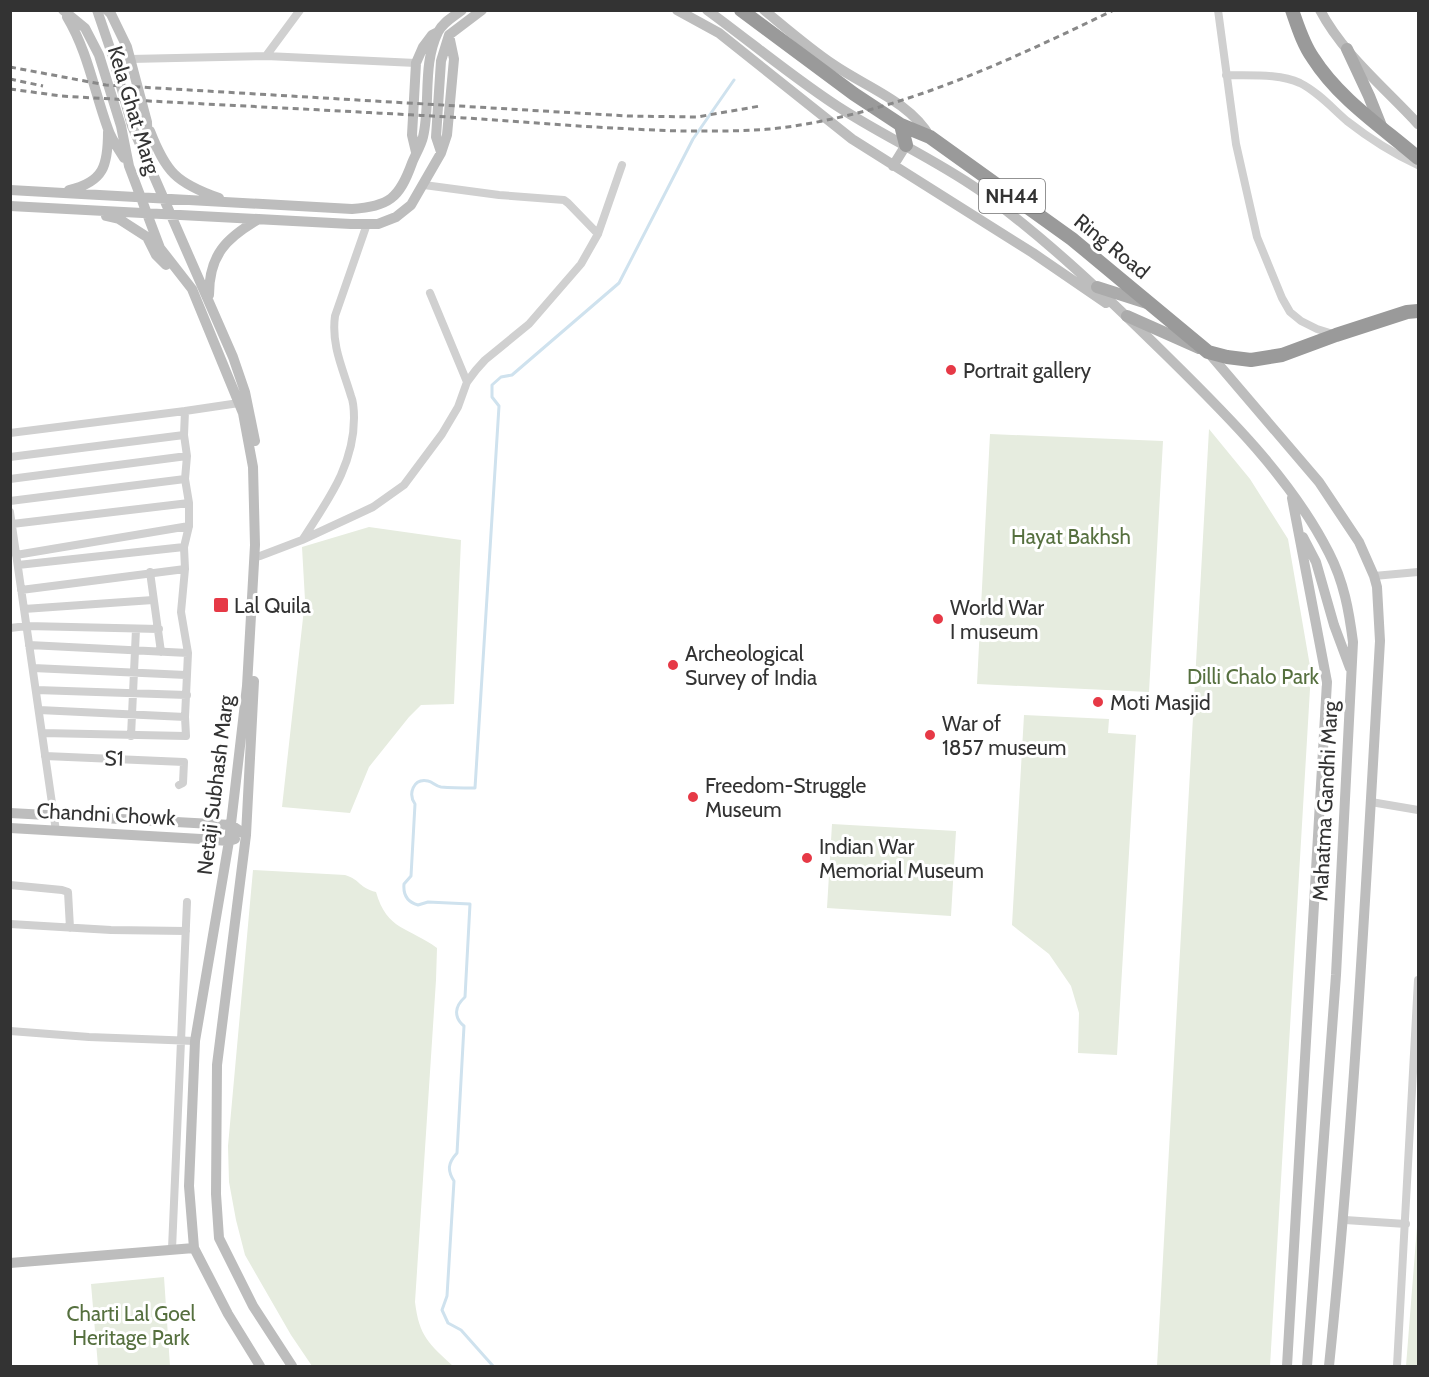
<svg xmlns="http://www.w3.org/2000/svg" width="1429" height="1377" font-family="Cabin,sans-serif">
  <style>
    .green { fill: #e6ecdf }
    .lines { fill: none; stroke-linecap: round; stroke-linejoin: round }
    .stream { stroke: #cfe2ee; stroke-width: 3 }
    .street { stroke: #d0d0d0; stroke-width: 8 }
    .secondary { stroke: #bdbdbd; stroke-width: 10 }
    .primary { stroke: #ababab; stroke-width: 12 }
    .highway { stroke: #9a9a9a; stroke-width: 14 }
    .rail { stroke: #888; stroke-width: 3; stroke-dasharray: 6 4.5; stroke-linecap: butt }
    .poi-dot { fill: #e63946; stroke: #fff; stroke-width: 2 }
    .labels { text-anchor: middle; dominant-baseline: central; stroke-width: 6; stroke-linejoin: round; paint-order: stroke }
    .shield { fill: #fff; stroke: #707070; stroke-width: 1.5 }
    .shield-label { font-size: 20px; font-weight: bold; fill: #333 }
    .street-label { font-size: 21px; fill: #333; stroke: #fff }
    .poi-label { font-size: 21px; fill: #333; stroke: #fff; text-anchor: start }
    .park-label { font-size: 21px; fill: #56703f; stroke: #fff }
  </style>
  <rect width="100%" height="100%" fill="#fff"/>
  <path class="green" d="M 1209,429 L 1250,479 L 1288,539 L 1311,672 L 1270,1366 L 1157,1366 Z
    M 990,434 L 1163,441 L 1149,692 L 977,684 Z
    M 369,527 L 461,540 L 454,704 L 421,705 L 409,717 L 369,767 L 350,813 L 282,807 L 305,600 L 302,547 Z
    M 1024,715 L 1109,719 L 1108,733 L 1136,735 L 1117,1055 L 1078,1053 L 1079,1013 L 1071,986 L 1049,954 L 1012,925 Z
    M 832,824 L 956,831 L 951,916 L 827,908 Z
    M 253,870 L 345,875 C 361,880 359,888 376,892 C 387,931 409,927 437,948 L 436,980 L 415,1302 C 419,1336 429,1344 453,1366 L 312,1366 L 291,1335 L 245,1255 L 236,1220 L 229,1182 L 228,1146 Z
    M 1418,1214 L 1418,1366 L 1406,1366 Z
    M 164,1277 L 170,1366 L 98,1366 L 91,1284 Z"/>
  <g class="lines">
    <path class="stream" d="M 493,1366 L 461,1330 L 448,1323 L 442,1310 L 447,1296 L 454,1181 C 447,1170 448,1163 457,1153 L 464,1026 C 453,1017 455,1006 465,997 L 470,904 L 428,902 L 418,905 C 407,902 403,895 404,884 L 411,876 L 415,804 C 408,794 413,778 428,781 C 433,782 435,786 441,787 C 452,788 464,788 475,788 L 499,406 L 492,397 L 492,385 L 501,377 L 512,375 L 619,283 L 693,139 L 734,80"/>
    <path class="street" d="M 1218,10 L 1236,144 L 1257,237 L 1282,298 L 1290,312 L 1301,321 L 1317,329 L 1333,334
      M 266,56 L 300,10
      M 130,59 L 266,56 L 416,63
      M 1226,75 C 1249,76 1278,73 1300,83 C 1318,92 1332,108 1347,121 C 1370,139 1392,153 1418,165
      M 424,185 L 499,195 L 564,200 L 568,203 L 598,234
      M 430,293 L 467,382
      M 185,411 L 239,403
      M 10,433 L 185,411 L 184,435 L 187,456 L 185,479 L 189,503 L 189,526 L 184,547 L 185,569 L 181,612 L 188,653 L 185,717 L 186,736 L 42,733
      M 10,457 L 184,435
      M 10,479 L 187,456
      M 10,501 L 185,479
      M 10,512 L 56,831
      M 12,524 L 189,503
      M 303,539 C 327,501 354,466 354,418 C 354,411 354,403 351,396 C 343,369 331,345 335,316 L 367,224
      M 16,555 L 189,526
      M 260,556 L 302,540 L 373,507 L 404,485 L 442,434 L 458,407 L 467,382 L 476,370 L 485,360 L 529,324 L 581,264 L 598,234 L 622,165
      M 18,565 L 184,547
      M 150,572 L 161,652
      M 1374,576 L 1418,572
      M 21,590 L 185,569
      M 24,609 L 153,600
      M 10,628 L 27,626 L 159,629
      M 29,645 L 188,653
      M 33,668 L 186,675
      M 36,690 L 187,695
      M 39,710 L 185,717
      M 131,736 L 136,629
      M 45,756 L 184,762 L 183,783 L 179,785
      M 1371,802 L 1418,810
      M 10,885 L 62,890 L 68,892 L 70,928
      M 10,924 L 111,930 L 186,931
      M 10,1031 L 89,1037 L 195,1041
      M 1345,1220 L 1406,1224
      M 172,1249 L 187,902
      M 1397,1366 L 1418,980"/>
    <path class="secondary" d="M 63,10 L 85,28 L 99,55 L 121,126 L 129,166 L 160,248 L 192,289 L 222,362 L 243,413 L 253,467 L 255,545 L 247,686 L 229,841 L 195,1041 L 189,1186 L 194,1248 L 228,1314 L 260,1366
      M 97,10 L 112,54 L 132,126 L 233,357 L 245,392 L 255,441
      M 107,10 L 111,14 L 127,47 L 147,122 L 148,155
      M 677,10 L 719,33 L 852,139 L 1033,253 L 1106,303
      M 707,10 C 748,40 789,74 831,102 C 878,134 932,157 979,190 C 1047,239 1107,297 1167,356 C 1227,415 1291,478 1329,553 C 1344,582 1349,611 1353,642 L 1336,975 L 1307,1366
      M 764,10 C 787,29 810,49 834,65 C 866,87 910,102 930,137
      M 1320,10 C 1343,54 1385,88 1418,124
      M 67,17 C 88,52 94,91 108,129 C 111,139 118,148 124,158
      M 150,131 C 166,172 176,183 219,198
      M 416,152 L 412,135 L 416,63 L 423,47 L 432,35 L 438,32
      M 441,152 L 436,137 L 441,61 L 449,35 L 482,10
      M 893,166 L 906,145
      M 10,190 L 352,209 C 389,206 399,199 412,163 C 415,155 421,146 423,137 C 431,103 422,65 438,32 C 443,22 453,17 462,10
      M 69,190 C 104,182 108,165 108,132
      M 10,206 L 351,224 L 378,224 L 396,217 L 411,205 L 441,153 L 447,135 L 454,59 L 449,35
      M 106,216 L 119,219 L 147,237 L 156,255 L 166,265
      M 209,295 C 209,255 226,238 259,219
      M 1208,352 L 1319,482 L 1359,542 L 1374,576 L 1377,587 L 1380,641 C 1366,883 1354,1125 1329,1366
      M 1303,537 L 1316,562 L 1334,625 L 1350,668
      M 254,681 L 246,835 L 217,1065 L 216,1194 L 219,1238 L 253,1306 L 292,1366
      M 10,813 L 231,825 L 246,835
      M 10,828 L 201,839 L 229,841 L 235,839
      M 10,1263 L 194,1248
      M 1287,1366 L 1327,682 L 1292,498"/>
    <path class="primary" d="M 1347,49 L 1369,96 L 1381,126
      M 1097,287 L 1147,303
      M 1127,316 L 1199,348"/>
    <path class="highway" d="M 741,10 L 854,94 L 901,125 L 930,137 L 1072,239 L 1208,352 L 1227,357 L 1251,360 L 1282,355 L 1336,335 L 1407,312 L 1418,311
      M 1292,10 C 1298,27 1303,44 1313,58 C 1339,99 1382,127 1418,158
      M 901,125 L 906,145"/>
    <path class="rail" d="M 10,67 L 106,85 L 627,116 L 697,117 L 760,106
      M 10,79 L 43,86
      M 10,89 L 61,96 C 196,104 331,110 466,118 C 538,123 609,129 682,131 C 721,131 761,132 800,125 C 912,107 1012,59 1114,10"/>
  </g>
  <g class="poi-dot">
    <circle cx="951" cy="370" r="6"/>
    <rect x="213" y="597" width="16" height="16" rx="3"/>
    <circle cx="938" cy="619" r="6"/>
    <circle cx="673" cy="665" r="6"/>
    <circle cx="1098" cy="702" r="6"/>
    <circle cx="930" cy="735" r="6"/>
    <circle cx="693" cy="797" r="6"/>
    <circle cx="807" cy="858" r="6"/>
  </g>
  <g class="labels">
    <rect class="shield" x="979" y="179" width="66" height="34" rx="4.5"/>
    <g class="shield-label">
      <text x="1012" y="196">NH44</text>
    </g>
    <g class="street-label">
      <text transform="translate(134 110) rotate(73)">Kela Ghat Marg</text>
      <text transform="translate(1112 246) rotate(39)">Ring Road</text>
      <text transform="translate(114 758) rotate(2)">S1</text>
      <text transform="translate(215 785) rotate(-83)">Netaji Subhash Marg</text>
      <text transform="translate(1325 801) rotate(-87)">Mahatma Gandhi Marg</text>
      <text transform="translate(106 814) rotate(3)">Chandni Chowk</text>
    </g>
    <g class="poi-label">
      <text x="963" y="370">Portrait gallery</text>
      <text x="234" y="605">Lal Quila</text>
      <text x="950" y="607">World War<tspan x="950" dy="24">I museum</tspan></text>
      <text x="685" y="653">Archeological<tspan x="685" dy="24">Survey of India</tspan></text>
      <text x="1110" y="702">Moti Masjid</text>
      <text x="942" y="723">War of<tspan x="942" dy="24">1857 museum</tspan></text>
      <text x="705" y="785">Freedom-Struggle<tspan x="705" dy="24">Museum</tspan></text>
      <text x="819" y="846">Indian War<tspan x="819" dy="24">Memorial Museum</tspan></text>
    </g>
    <g class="park-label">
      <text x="1071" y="536">Hayat Bakhsh</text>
      <text x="1253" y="676">Dilli Chalo Park</text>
      <text x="131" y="1313">Charti Lal Goel<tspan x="131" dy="24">Heritage Park</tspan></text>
    </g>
  </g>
  <rect width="1429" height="1377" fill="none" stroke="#333333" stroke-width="24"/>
</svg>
